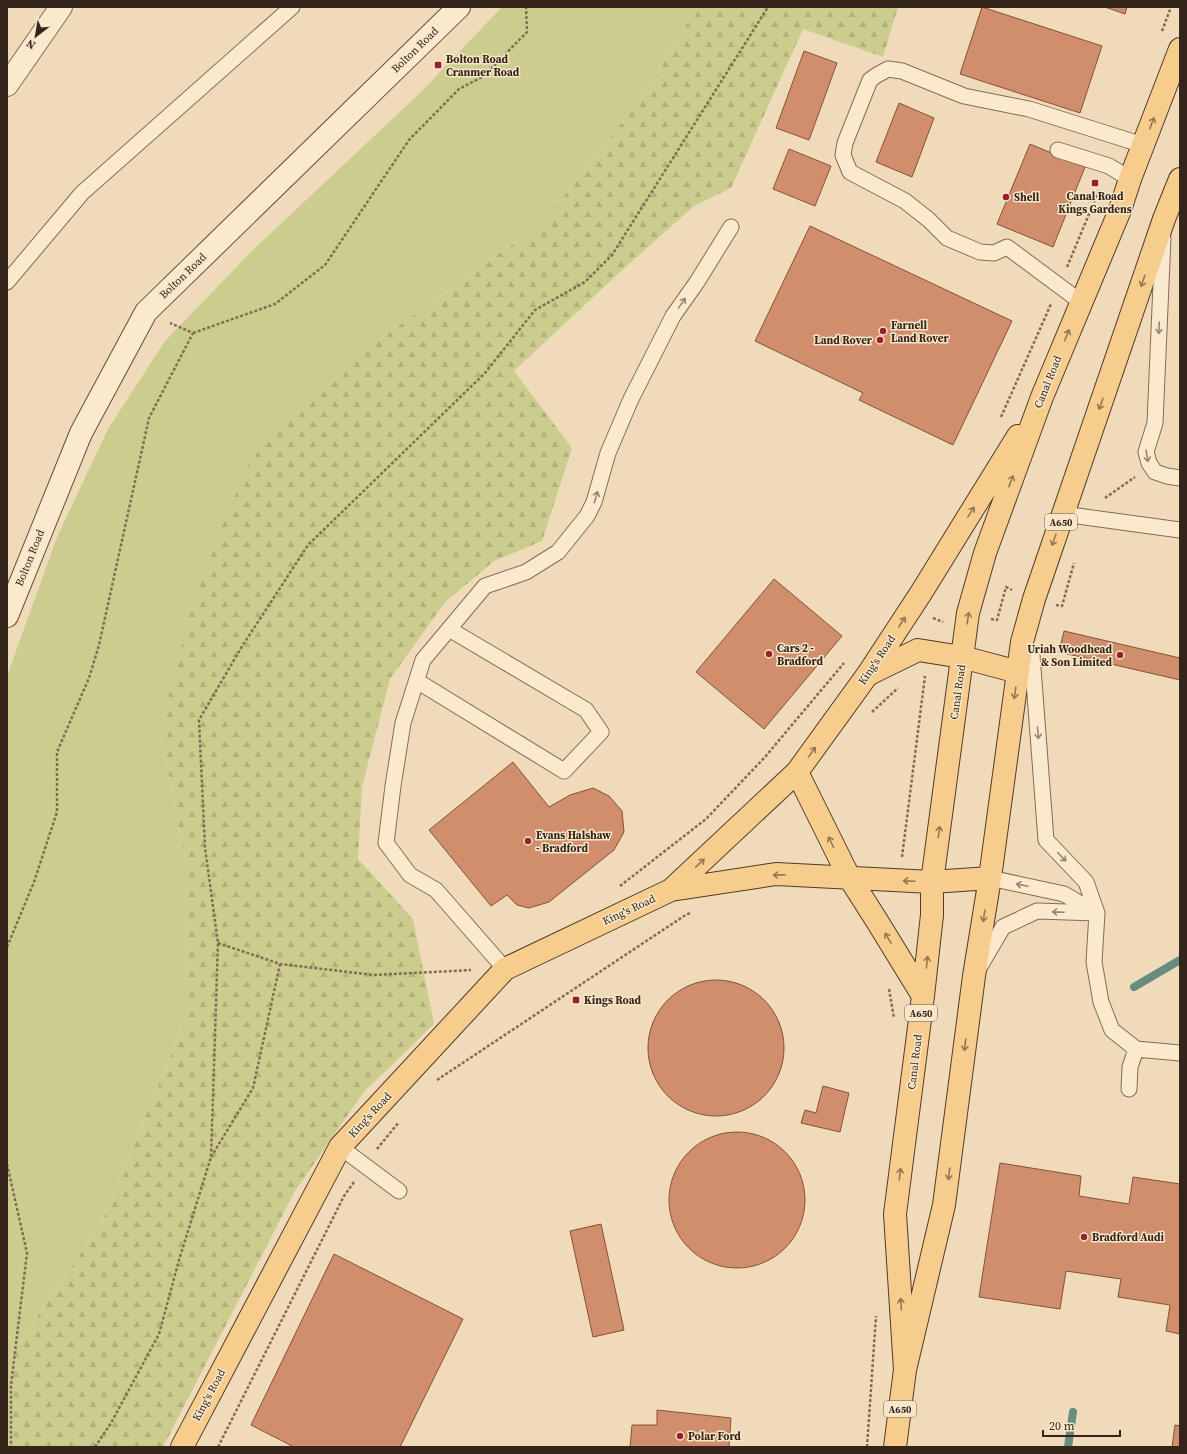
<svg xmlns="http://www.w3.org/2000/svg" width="1187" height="1454" font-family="'Source Serif 4',serif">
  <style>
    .green { fill: #cbcd8e }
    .forest { fill: url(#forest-firs) }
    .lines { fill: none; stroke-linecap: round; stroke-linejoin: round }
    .stream { stroke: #668d80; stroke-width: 8 }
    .building { fill: #d08e6d; stroke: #875138 }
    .lane-casing { stroke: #866b54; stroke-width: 17 }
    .street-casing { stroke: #866b54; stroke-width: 24 }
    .secondary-casing { stroke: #684c37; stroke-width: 24 }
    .primary-casing { stroke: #533929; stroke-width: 24 }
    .path { stroke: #866b54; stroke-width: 2.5; stroke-dasharray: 3 2; stroke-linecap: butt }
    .lane { stroke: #fae9cd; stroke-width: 15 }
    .street { stroke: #fae9cd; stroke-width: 22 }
    .secondary { stroke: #fae9cd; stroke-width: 22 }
    .primary { stroke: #f6cd8d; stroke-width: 22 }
    .oneway { stroke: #957853 }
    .oneway2 { stroke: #978673 }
    .poi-dot { fill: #98212b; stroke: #f7e6c9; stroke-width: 1.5 }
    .labels { text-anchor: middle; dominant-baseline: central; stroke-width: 3; stroke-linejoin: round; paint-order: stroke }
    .shield { fill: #f7e6c9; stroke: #6e5e4e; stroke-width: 1 }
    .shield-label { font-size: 10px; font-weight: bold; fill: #342419 }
    .street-label { font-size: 11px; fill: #342419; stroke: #f7e6c9 }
    .poi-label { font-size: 11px; font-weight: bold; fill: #342419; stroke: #f7e6c9; text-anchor: start }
  </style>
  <defs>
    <pattern id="forest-firs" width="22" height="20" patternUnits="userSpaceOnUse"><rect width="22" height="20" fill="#cbcd8e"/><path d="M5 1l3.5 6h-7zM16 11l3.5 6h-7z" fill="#afb07a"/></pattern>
  </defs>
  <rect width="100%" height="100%" fill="#efdbb9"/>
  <path class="green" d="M 502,7 L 697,7 L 648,89 L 544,222 L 355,357 L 160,731 L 187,868 L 186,1018 L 102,1222 L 7,1361 L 7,676 L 57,537 L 108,429 L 165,341 L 254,249 L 421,92 Z"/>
  <path class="forest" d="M 697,7 L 898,7 L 883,57 L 803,29 L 731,188 L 694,206 L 619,273 L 514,371 L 572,448 L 542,541 L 494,561 L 445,602 L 390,679 L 362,787 L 358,859 L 413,919 L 434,1024 L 363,1093 L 295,1191 L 163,1447 L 7,1447 L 7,1361 L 102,1222 L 186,1018 L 187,868 L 160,731 L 197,584 L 251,459 L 355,357 L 544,222 L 648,89 Z"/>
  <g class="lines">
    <path class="stream" d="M 1134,987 L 1180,960
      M 1068,1447 L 1073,1412"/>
  </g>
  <path class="building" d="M 982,7 L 1102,46 L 1080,113 L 960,74 Z
    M 1105,7 L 1127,7 L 1125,14 Z
    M 804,51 L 837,63 L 809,140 L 776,128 Z
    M 899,103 L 934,118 L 912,177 L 876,162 Z
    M 1030,144 L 1085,167 L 1053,247 L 997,224 Z
    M 789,149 L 831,166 L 815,206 L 773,189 Z
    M 810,226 L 1012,321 L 953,445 L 859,400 L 863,393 L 755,341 Z
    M 774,579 L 842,636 L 764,729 L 696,672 Z
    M 1064,631 L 1180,658 L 1180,680 L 1059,652 Z
    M 513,762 L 549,807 L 570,795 L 593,788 L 609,796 L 622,811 L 624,832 L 614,850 L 549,902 L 529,908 L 517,905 L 507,895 L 491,906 L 429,830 Z
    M648 1048a68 68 0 1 1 136 0a68 68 0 1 1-136 0Z
    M 823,1086 L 849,1093 L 840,1132 L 801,1123 L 805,1110 L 816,1113 Z
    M669 1200a68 68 0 1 1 136 0a68 68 0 1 1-136 0Z
    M 1000,1163 L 1081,1176 L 1079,1196 L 1129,1204 L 1133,1177 L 1180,1184 L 1180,1334 L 1166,1331 L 1170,1305 L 1118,1297 L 1121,1279 L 1066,1271 L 1060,1309 L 979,1297 Z
    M 601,1224 L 624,1330 L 593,1337 L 570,1231 Z
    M 334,1254 L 463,1319 L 400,1447 L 294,1447 L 251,1425 Z
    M 657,1410 L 731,1418 L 729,1447 L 630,1447 L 632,1425 L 657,1425 Z
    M 1175,1425 L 1180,1426 L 1180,1447 L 1172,1447 Z"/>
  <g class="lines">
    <defs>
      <path id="lane" d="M 1058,150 L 1109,166 L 1130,179
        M 1163,238 L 1155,423 L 1146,452 L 1149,463 L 1155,472 L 1167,476 L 1180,478
        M 7,282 L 82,193 L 292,7
        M 1081,302 L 1007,247 L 994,253 L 980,252 L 947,238 L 929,220 L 905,201 L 850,172 L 843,155 L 845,143 L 870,80 L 877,75 L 888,69 L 902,71 L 964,96 L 1029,109 L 1143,145
        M 1063,514 L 1180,530
        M 1022,642 L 1032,655 L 1046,840 L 1086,882 L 1097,913 L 1094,962 L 1101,1002 L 1112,1030 L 1136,1049 L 1180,1053
        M 417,681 L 564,771 L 601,732 L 586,710 L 449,629
        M 990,878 L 1064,894 L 1096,913
        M 979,968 L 1003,927 L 1037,911 L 1097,913
        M 505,969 L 436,890 L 410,875 L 386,843 L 393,786 L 403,723 L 423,660 L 485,586 L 526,572 L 558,552 L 587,516 L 594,502 L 608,453 L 631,399 L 673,316 L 697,282 L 731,227
        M 1129,1089 L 1130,1067 L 1136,1049
        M 340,1147 L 399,1191"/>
      <path id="street" d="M 7,85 L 61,7"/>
      <path id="secondary" d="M 7,616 L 81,433 L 146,312 L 459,7"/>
      <path id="primary" d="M 869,674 L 918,650 L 962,657 L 1018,672
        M 797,772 L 849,877 L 877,921 L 923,996
        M 671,890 L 797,772 L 868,674 L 921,593 L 1018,436
        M 905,1370 L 895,1214 L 923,996 L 932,915 L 932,882 L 968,613 L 985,553 L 1042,397 L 1120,210 L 1130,179 L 1180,49
        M 182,1447 L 340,1147 L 505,969 L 671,890 L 776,874 L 932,882 L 990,878
        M 895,1447 L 905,1370 L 944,1205 L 974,976 L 990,878 L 1022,642 L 1034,599 L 1164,219 L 1180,179"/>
    </defs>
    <use href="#lane" class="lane-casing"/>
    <use href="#street" class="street-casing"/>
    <use href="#secondary" class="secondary-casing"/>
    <use href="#primary" class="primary-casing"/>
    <path class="path" d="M 1162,31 L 1171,7
      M 1067,267 L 1099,190
      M 193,333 L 275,304 L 325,265 L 409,140 L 459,89 L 484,76 L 527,32 L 526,7
      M 1001,417 L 1051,304
      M 1105,498 L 1135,477
      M 1056,605 L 1062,606 L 1074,563
      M 933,618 L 943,622
      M 991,619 L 997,620 L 1006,587 L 1012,590
      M 872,712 L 898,688
      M 902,857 L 925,676
      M 620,886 L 706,819 L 765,757 L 844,663
      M 218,943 L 280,964 L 374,975 L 471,970
      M 7,947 L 34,882 L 57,812 L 57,752 L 89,678 L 99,645 L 149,418 L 193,333 L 170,323
      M 889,989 L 894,1018
      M 437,1080 L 684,916 L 690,913
      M 377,1149 L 399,1122
      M 211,1157 L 253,1088 L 280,964
      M 7,1164 L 27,1253 L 11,1385 L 11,1447
      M 95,1447 L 111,1423 L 159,1334 L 179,1260 L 211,1157 L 218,943 L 205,848 L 199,720 L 241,648 L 308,545 L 485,373 L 535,310 L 585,282 L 612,255 L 768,7
      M 218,1447 L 344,1196 L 354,1182
      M 867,1447 L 876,1316"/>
    <use href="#lane" class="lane"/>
    <use href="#street" class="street"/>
    <use href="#secondary" class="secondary"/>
    <use href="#primary" class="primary"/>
  </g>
  <defs><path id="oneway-shaft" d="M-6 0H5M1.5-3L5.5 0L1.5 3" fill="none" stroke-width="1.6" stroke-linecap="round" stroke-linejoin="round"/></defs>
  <g class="oneway">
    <use href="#oneway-shaft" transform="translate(1152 123) rotate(-69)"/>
    <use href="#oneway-shaft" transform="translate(1143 281) rotate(109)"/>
    <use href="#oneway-shaft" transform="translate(1067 335) rotate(-67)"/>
    <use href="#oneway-shaft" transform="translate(1101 404) rotate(109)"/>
    <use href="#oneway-shaft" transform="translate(1011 481) rotate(-70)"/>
    <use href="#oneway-shaft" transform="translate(971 512) rotate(-58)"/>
    <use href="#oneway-shaft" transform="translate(1054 540) rotate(109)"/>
    <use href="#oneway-shaft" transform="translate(968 618) rotate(-81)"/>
    <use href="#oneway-shaft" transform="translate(902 622) rotate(-57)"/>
    <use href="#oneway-shaft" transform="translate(1015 693) rotate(98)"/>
    <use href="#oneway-shaft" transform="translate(812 752) rotate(-54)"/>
    <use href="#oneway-shaft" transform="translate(939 832) rotate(-82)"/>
    <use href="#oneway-shaft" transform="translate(831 842) rotate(-116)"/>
    <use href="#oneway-shaft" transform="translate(700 863) rotate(-43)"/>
    <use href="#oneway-shaft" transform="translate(779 875) rotate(179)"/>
    <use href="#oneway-shaft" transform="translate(909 881) rotate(-178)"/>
    <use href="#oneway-shaft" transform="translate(984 916) rotate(99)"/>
    <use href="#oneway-shaft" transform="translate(888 938) rotate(-121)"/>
    <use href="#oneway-shaft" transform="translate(927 962) rotate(-84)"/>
    <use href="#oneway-shaft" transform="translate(965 1045) rotate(97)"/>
    <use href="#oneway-shaft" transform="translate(900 1174) rotate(-83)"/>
    <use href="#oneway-shaft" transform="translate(949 1174) rotate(97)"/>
    <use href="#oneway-shaft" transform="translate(901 1304) rotate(-94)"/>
  </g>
  <g class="oneway2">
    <use href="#oneway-shaft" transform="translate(682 303) rotate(-55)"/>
    <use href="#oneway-shaft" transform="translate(1159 328) rotate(92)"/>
    <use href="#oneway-shaft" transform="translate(1147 456) rotate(80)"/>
    <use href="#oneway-shaft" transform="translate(596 497) rotate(-73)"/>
    <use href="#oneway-shaft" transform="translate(1038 733) rotate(85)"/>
    <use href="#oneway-shaft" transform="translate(1062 857) rotate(46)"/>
    <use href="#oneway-shaft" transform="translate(1022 885) rotate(-168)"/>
    <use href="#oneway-shaft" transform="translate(1058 912) rotate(-178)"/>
  </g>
  <g class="poi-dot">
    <rect x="434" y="61" width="8" height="8" rx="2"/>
    <rect x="1091" y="179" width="8" height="8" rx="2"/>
    <circle cx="1006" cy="197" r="4"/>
    <circle cx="883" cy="331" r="4"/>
    <circle cx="880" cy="340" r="4"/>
    <circle cx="769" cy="654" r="4"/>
    <circle cx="1120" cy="655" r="4"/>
    <circle cx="528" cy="841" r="4"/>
    <rect x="572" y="996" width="8" height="8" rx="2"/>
    <circle cx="1084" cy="1237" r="4"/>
    <circle cx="680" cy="1436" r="4"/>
  </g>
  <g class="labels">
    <g class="shield">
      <rect x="1045" y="514" width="32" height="16" rx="3"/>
      <rect x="905" y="1005" width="32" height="16" rx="3"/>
      <rect x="884" y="1401" width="32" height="16" rx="3"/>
    </g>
    <g class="shield-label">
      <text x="1061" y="522">A650</text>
      <text x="921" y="1013">A650</text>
      <text x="900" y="1409">A650</text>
    </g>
    <g class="street-label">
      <text transform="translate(415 50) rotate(-44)">Bolton Road</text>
      <text transform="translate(183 276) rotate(-44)">Bolton Road</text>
      <text transform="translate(1048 382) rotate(-68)">Canal Road</text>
      <text transform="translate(30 558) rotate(-68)">Bolton Road</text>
      <text transform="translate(877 660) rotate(-56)">King's Road</text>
      <text transform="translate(958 692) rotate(-82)">Canal Road</text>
      <text transform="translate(629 910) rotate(-25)">King's Road</text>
      <text transform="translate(915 1062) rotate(-83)">Canal Road</text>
      <text transform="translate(370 1115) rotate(-47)">King's Road</text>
      <text transform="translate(209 1395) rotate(-62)">King's Road</text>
    </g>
    <g class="poi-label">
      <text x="446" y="59">Bolton Road<tspan x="446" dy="13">Cranmer Road</tspan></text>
      <text x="1095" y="196" text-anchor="middle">Canal Road<tspan x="1095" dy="13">Kings Gardens</tspan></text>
      <text x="1014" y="197">Shell</text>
      <text x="891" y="325">Farnell<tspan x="891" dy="13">Land Rover</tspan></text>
      <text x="872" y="340" text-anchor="end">Land Rover</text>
      <text x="777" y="648">Cars 2 -<tspan x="777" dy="13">Bradford</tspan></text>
      <text x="1112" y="649" text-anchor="end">Uriah Woodhead<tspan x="1112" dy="13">&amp; Son Limited</tspan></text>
      <text x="536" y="835">Evans Halshaw<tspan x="536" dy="13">- Bradford</tspan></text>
      <text x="584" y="1000">Kings Road</text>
      <text x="1092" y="1237">Bradford Audi</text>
      <text x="688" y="1436">Polar Ford</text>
    </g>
  </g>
  <rect width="1187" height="1454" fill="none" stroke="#342419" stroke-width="16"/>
  <g transform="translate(36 36) rotate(211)" stroke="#f7e6c9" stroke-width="3" paint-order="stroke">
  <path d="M0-3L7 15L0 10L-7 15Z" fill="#342419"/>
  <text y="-6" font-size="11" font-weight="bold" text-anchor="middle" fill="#342419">N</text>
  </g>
  <path d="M1043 1430v6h77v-6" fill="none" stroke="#342419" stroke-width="2"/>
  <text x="1049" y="1430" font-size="12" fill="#342419" stroke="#f7e6c9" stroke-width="3" paint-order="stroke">20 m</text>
</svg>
